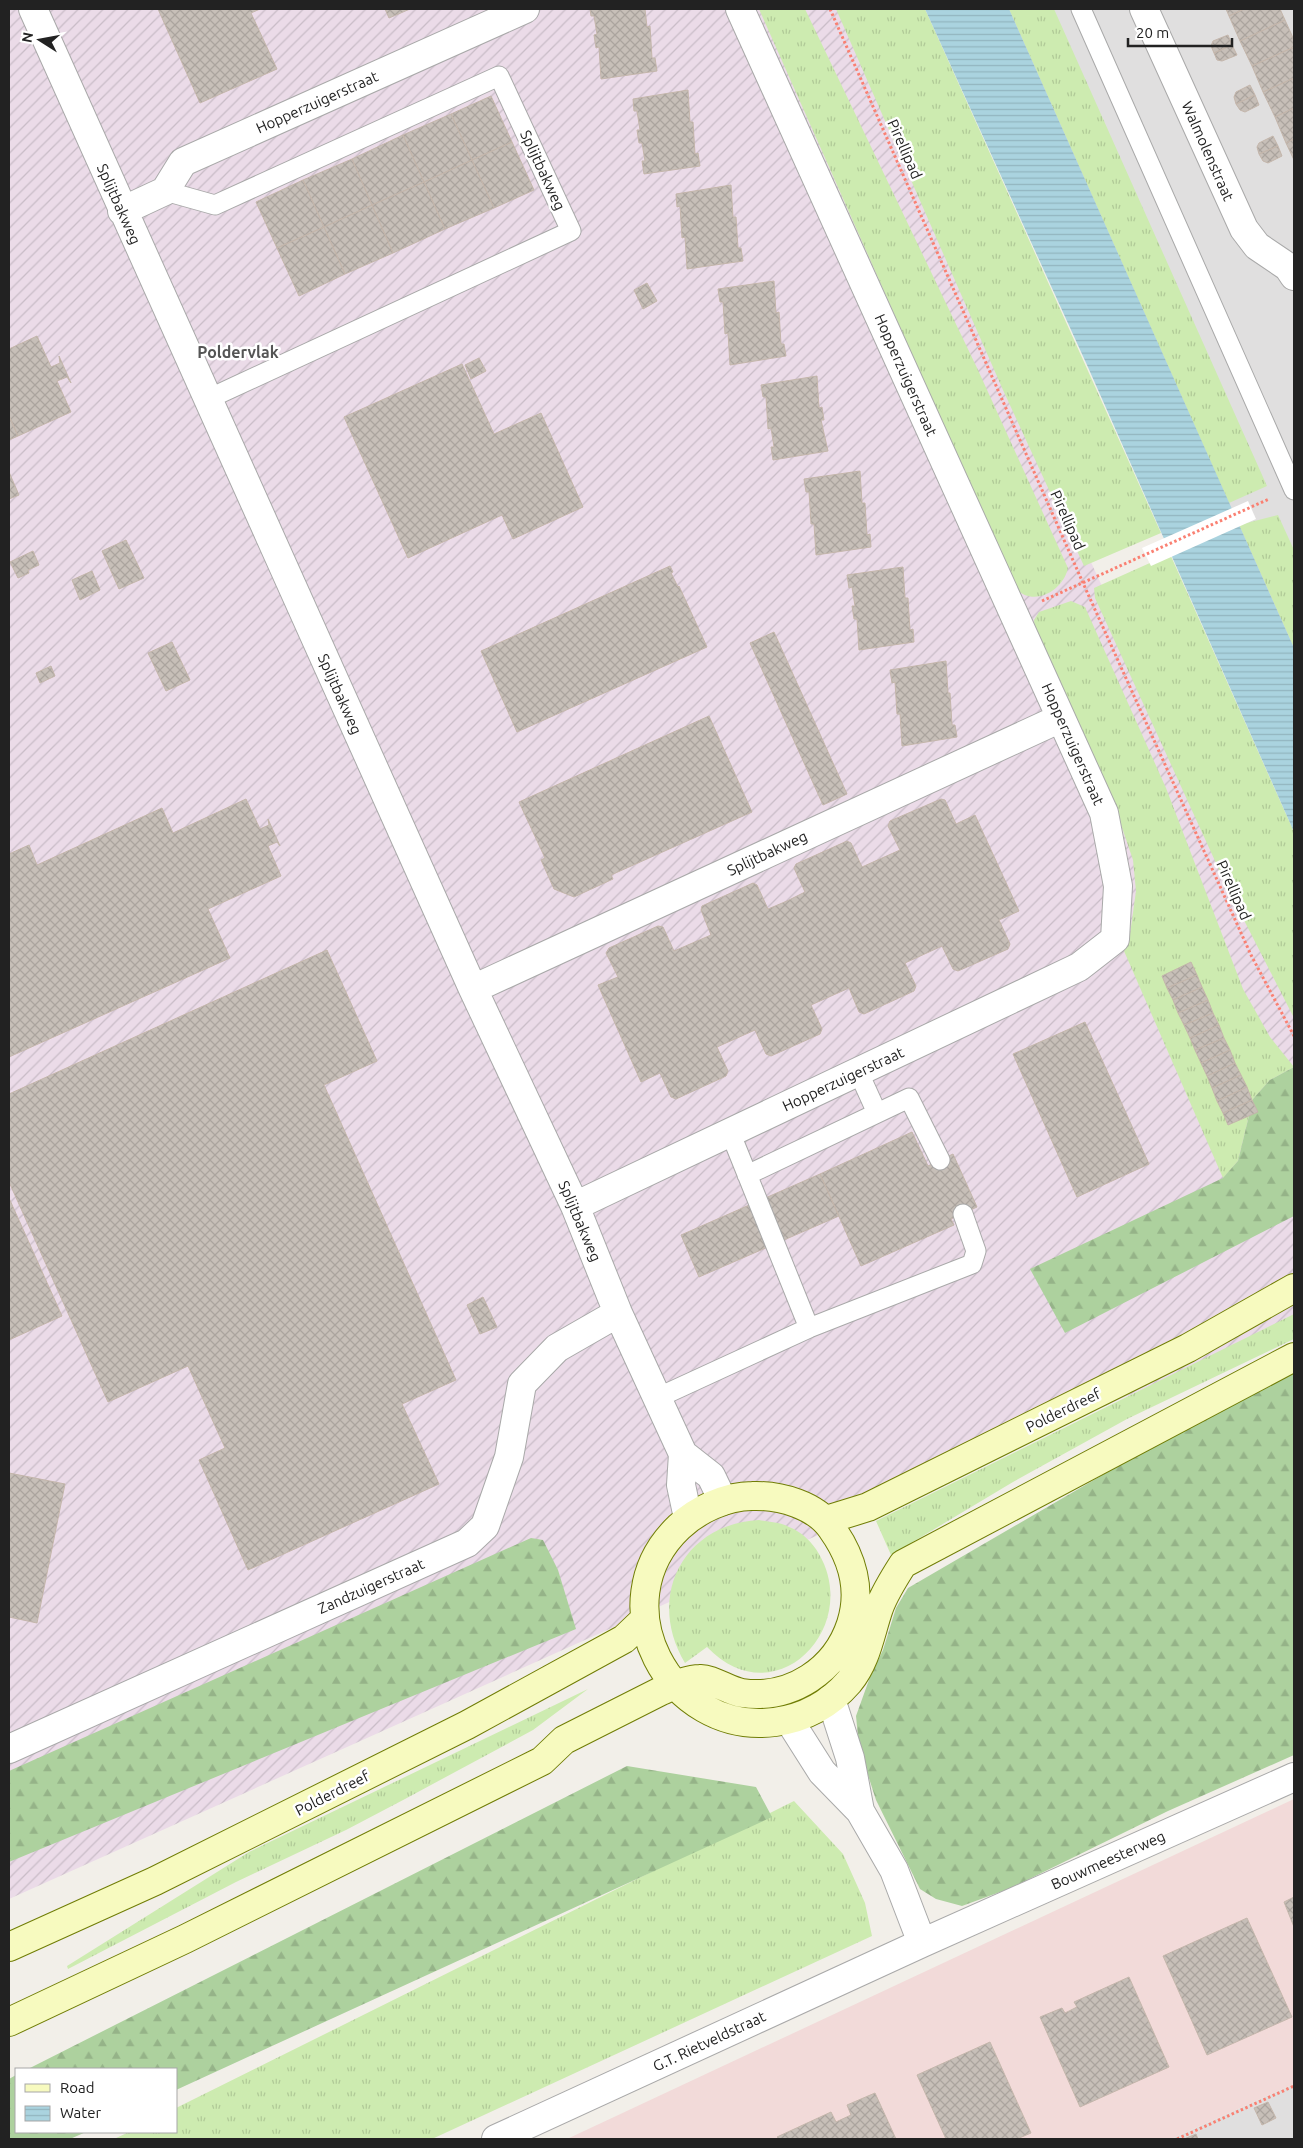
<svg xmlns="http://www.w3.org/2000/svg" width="1303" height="2148" font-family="Ubuntu,sans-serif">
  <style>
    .residential { fill: #e0dfdf }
    .commercial { fill: #f2dad9 }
    .industrial { fill: url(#industrial-furrows) }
    .grass { fill: url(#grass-tufts) }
    .forest { fill: url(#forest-firs) }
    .water { fill: url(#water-rules) }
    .pier { fill: #fff }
    .building { fill: url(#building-cross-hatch); stroke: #c4b6ab }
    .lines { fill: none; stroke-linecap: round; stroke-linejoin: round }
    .lane-casing { stroke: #a9a9a9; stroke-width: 21 }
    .street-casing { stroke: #a9a9a9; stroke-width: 30 }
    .secondary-casing { stroke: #707d05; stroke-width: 30 }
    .path { stroke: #fa8072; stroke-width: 3; stroke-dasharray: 2.5 2.5; stroke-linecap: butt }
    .lane { stroke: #fff; stroke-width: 19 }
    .street { stroke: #fff; stroke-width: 28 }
    .secondary { stroke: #f7fabf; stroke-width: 28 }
    .labels { text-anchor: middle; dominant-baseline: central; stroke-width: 5; stroke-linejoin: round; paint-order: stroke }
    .street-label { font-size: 15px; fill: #222; stroke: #fff }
    .neighbourhood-label { font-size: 16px; font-weight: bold; fill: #555; stroke: #fff }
  </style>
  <defs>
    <pattern id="industrial-furrows" width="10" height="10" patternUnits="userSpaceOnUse" patternTransform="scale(1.25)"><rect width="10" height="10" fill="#ebdbe8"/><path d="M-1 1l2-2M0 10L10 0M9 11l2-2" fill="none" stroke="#c9bcc7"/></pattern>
    <pattern id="grass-tufts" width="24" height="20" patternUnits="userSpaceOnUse" patternTransform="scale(1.25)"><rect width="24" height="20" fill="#cdebb0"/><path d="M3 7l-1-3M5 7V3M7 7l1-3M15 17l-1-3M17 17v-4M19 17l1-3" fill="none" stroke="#b0c997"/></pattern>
    <pattern id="forest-firs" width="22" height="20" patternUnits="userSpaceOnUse" patternTransform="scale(1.25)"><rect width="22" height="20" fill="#add19e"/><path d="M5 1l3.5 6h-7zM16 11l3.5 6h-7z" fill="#95b388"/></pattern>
    <pattern id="water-rules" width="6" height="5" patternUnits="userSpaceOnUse" patternTransform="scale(1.25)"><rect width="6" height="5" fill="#aad3df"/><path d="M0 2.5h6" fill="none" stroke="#92b5bf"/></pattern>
    <pattern id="building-cross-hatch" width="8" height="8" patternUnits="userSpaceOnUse" patternTransform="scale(1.25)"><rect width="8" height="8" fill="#c7bfb8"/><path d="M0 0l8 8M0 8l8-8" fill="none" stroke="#aba49e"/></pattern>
  </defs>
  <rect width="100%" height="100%" fill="#f2efe9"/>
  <path class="residential" d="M 987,9 L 1294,9 L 1294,704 Z
    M 1294,2084 L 1294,2139 L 1171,2139 Z"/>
  <path class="commercial" d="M 1294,1799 L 1294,2084 L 1171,2139 L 567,2139 Z"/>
  <path class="industrial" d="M 9,9 L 838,9 L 1294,1006 L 1294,1321 L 9,1899 Z"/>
  <path class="grass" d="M 759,9 L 805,9 L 978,370 L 1068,568 C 1063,591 1034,607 1016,589 Z
    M 836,9 L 925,9 L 1161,533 L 1084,566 L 1003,390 Z
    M 1009,9 L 1054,9 L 1267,486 L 1229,503 Z
    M 1278,515 L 1294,550 L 1294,648 L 1239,525 Z
    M 1170,554 L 1294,832 L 1294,1018 L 1226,885 L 1095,598 L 1094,588 Z
    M 1071,601 L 1085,607 L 1166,788 L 1243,989 L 1270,1037 L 1294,1067 L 1270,1080 L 1253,1099 L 1238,1161 L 1223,1178 L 1124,951 L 1130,934 L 1136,891 L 1133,860 L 1114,804 L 1035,634 L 1034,620 L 1039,612 Z
    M 1294,1314 L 1294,1339 L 1127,1419 L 1013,1482 L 891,1555 L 876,1521 Z
    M 759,1520 C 769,1522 780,1522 789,1527 C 802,1532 812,1542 819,1554 C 862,1628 775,1718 707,1647 L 685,1663 C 646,1598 682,1524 759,1520 Z
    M 588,1689 L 533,1730 L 405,1799 L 346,1830 L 236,1882 L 68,1969 L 67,1966 L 249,1852 Z
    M 794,1801 L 843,1854 L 865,1903 L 872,1936 L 432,2139 L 114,2139 L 129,2132 L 176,2132 L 176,2108 Z"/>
  <path class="forest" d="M 1294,1067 L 1294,1216 L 1065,1333 L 1030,1269 L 1223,1178 L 1238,1161 L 1253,1099 L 1270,1080 Z
    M 1294,1371 L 1294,1755 L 1168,1811 L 1011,1888 L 962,1906 L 936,1899 L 920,1889 L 876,1800 L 859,1747 L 856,1716 L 870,1677 L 883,1650 L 896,1608 L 908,1588 L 1211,1412 Z
    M 531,1538 L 543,1540 L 558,1570 L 576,1629 L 9,1862 L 9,1771 Z
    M 627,1766 L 756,1787 L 772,1817 L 176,2090 L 176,2069 L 28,2069 Z
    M 16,2075 L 16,2132 L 86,2132 L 70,2139 L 9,2139 L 9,2079 Z"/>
  <path class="water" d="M 925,9 L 1009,9 L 1294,648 L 1294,832 L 1087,365 Z"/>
  <path class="pier" d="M 1248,501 L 1256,519 L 1151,566 L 1142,548 Z"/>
  <path class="building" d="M 158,9 L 260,9 L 251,13 L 277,69 L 200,103 Z
    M 385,9 L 410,9 L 389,18 Z
    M 590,9 L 645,9 L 647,27 L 650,26 L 652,58 L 655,58 L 657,71 L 601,79 L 599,47 L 596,48 L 594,35 L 597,34 L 594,16 L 591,16 Z
    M 1226,9 L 1244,9 L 1229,16 Z
    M 1244,9 L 1280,9 L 1285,20 L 1240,41 L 1229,16 Z
    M 1285,20 L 1294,40 L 1294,47 L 1252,66 L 1240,41 Z
    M 1228,35 L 1232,45 L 1214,53 L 1211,46 L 1213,41 Z
    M 1232,45 L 1237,55 L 1222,61 L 1217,60 L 1214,53 Z
    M 1294,47 L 1294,78 L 1263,92 L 1252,66 Z
    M 1294,78 L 1294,108 L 1275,117 L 1263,92 Z
    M 1250,85 L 1255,95 L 1236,104 L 1234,97 L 1236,92 Z
    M 688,90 L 690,122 L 693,122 L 695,154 L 698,153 L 700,166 L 644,174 L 642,161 L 645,161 L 642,143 L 639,143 L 637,130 L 640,130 L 637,111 L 634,111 L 633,99 Z
    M 1255,95 L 1259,105 L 1245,112 L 1240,110 L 1236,104 Z
    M 491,96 L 512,142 L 472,160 L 451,114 Z
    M 1294,108 L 1294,139 L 1286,143 L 1275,117 Z
    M 451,114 L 472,160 L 424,182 L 403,135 Z
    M 403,135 L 424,182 L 372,205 L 352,159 Z
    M 1273,136 L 1278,146 L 1259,154 L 1257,147 L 1259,143 Z
    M 1294,139 L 1294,160 L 1286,143 Z
    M 512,142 L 534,190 L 494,208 L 472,160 Z
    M 1278,146 L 1282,156 L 1268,163 L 1263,161 L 1259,154 Z
    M 352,159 L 372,205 L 324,227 L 303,180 Z
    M 472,160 L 494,208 L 445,229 L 424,182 Z
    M 303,180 L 324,227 L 277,248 L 256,202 Z
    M 424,182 L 445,229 L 393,253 L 372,205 Z
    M 731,185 L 733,217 L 736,217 L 738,248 L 741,248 L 743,261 L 687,269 L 685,237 L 682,238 L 680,206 L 677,207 L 676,194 Z
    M 372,205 L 393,253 L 345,274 L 324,227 Z
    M 324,227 L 345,274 L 299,296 L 277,248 Z
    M 774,281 L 776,313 L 779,312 L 781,344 L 784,344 L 786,356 L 730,365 L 728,333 L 725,334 L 723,302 L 720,302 L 718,289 Z
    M 647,283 L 657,301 L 643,309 L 634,290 Z
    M 37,336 L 51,367 L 60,363 L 59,356 L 71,383 L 67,377 L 57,381 L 71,412 L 18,436 L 9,416 L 9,349 Z
    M 479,358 L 486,371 L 471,379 L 465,365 Z
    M 462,364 L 494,434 L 541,413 L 583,507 L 513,539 L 502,515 L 408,558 L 344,417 Z
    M 817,376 L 819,408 L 822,407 L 824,420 L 821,420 L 828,451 L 773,460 L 771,447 L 774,447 L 771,428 L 768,429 L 766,397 L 763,397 L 761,385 Z
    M 9,416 L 18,436 L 9,440 Z
    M 860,471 L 862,503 L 865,503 L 867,535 L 870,534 L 871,547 L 816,555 L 814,524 L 811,524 L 809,492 L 806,492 L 804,479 Z
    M 9,472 L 19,495 L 9,499 Z
    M 126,540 L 144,578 L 119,589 L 102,551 Z
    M 33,551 L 39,565 L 28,570 L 29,573 L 18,578 L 10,562 Z
    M 670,566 L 673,572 L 671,573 L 678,587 L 679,586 L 707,647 L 517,732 L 481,651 Z
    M 903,567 L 905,598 L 908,598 L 910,630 L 913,629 L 914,642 L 859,650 L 857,619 L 854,619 L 852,606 L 855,606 L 852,587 L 849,588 L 847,575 Z
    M 92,571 L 100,590 L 80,600 L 72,580 Z
    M 774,632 L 847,794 L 823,805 L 750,643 Z
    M 172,642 L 190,680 L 166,691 L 148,653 Z
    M 946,661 L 948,693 L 950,693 L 952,725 L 955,725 L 957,737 L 902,746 L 900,714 L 897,714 L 895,682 L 892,683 L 890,670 Z
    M 51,666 L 55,676 L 40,683 L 36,673 Z
    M 709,716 L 752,812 L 611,875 L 613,879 L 574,897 L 554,889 L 541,860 L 545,858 L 519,802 Z
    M 246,799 L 260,829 L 269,825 L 268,819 L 280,846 L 277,842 L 268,846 L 281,876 L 208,909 L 230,958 L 9,1057 L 9,854 L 29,845 L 37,865 L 162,808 L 173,833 Z
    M 941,799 L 945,800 L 956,824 L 975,815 L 1019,911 L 999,920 L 1010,944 L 1008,949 L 958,971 L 953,969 L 942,946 L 905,963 L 916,986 L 914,991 L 864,1014 L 859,1012 L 849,988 L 811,1005 L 822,1029 L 820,1034 L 771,1056 L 766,1054 L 755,1030 L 717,1047 L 728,1071 L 726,1076 L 676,1099 L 671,1097 L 660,1073 L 641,1082 L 598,985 L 618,977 L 606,953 L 609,948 L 658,926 L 663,927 L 674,951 L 711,935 L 701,910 L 702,906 L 753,883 L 757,885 L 768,909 L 787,901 L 805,892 L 794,868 L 796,864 L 847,841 L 851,843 L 862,867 L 900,850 L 888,826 L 890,821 Z
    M 327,950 L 377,1061 L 324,1085 L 456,1380 L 402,1404 L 439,1484 L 248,1570 L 199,1460 L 225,1448 L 188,1366 L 108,1402 L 9,1182 L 9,1094 Z
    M 1191,962 L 1197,975 L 1167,988 L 1162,976 Z
    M 1197,975 L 1202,987 L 1173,1000 L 1167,988 Z
    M 1202,987 L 1208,1000 L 1178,1013 L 1173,1000 Z
    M 1208,1000 L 1213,1013 L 1184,1025 L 1178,1013 Z
    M 1213,1013 L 1219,1025 L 1190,1038 L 1184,1025 Z
    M 1085,1022 L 1149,1164 L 1077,1197 L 1013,1054 Z
    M 1219,1025 L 1224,1038 L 1195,1050 L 1190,1038 Z
    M 1224,1038 L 1230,1050 L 1201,1063 L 1195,1050 Z
    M 1230,1050 L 1235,1063 L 1207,1076 L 1201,1063 Z
    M 1235,1063 L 1241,1075 L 1212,1088 L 1207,1076 Z
    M 1241,1075 L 1247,1087 L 1217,1101 L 1212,1088 Z
    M 1247,1087 L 1252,1100 L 1223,1113 L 1217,1101 Z
    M 1252,1100 L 1258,1112 L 1228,1125 L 1223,1113 Z
    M 912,1132 L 928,1166 L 953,1154 L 977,1207 L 951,1219 L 954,1225 L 861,1266 L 820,1174 Z
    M 820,1174 L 839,1216 L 699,1277 L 681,1235 Z
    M 9,1198 L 62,1316 L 9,1340 Z
    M 483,1297 L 497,1327 L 480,1334 L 467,1305 Z
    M 9,1473 L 65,1484 L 37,1623 L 9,1617 Z
    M 1294,1897 L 1294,1927 L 1284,1902 Z
    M 1247,1918 L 1292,2017 L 1207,2055 L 1163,1956 Z
    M 1129,1977 L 1169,2067 L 1080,2107 L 1040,2017 L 1062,2008 L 1065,2013 L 1077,2007 L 1074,2002 Z
    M 990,2042 L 1031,2133 L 1017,2139 L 946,2139 L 917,2075 Z
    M 875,2093 L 896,2139 L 779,2139 L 777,2137 L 831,2112 L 836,2122 L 851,2115 L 847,2105 Z
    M 1268,2102 L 1276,2118 L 1262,2125 L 1254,2108 Z
    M 1196,2134 L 1198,2139 L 1184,2139 Z"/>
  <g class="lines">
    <defs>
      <path id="lane" d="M 1081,9 L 1294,490
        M 165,191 L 215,205 L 499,76 L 571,231 L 208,399
        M 858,1071 L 877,1113
        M 747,1175 L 909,1098 L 940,1160
        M 809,1328 L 972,1264 L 976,1251 L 963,1214
        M 657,1398 L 809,1328 L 730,1132"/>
      <path id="street" d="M 33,9 L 473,989 L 575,1206 L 618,1313 L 683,1454 L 681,1485 L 688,1518
        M 1144,9 L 1244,229 L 1257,246 L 1288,267 L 1294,276
        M 122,211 L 165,191 L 183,162 L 525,9
        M 473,989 L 1061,718
        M 575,1206 L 1079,967 L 1115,939 L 1118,886 L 1104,813 L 740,9
        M 683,1454 L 711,1476 L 723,1501
        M 831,1699 L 850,1758 L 860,1811
        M 789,1720 L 822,1772 L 860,1811 L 894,1870 L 922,1943
        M 9,1749 L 467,1543 L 485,1526 L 509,1457 L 522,1384 L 557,1348 L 618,1313
        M 496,2139 L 922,1943 L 1294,1777"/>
      <path id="secondary" d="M 826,1520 L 868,1507 L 1188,1348 L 1294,1288
        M 9,1947 L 155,1881 L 467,1725 L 624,1639 L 645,1619
        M 9,2022 L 185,1939 L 542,1761 L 564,1740 L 661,1691 C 673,1686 687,1679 700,1679 C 711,1678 729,1691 742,1693 C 791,1700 836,1670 851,1624 C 862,1590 852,1557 832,1529 C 816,1505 780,1495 752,1496 C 726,1496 697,1510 679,1527 C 599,1603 669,1736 775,1722 C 804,1718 830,1704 849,1682 C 867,1660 870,1634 879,1608 C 885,1592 894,1578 903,1564 L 1294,1357"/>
    </defs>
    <use href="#lane" class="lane-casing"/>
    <use href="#street" class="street-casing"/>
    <use href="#secondary" class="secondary-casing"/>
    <path class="path" d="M 830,9 L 1083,583 L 1251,955 L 1294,1036
      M 1042,601 L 1269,499
      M 1177,2139 L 1294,2086"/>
    <use href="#lane" class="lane"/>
    <use href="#street" class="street"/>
    <use href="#secondary" class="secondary"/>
  </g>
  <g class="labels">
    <g class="street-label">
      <text transform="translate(317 102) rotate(-24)">Hopperzuigerstraat</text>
      <text transform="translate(905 149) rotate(66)">Pirellipad</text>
      <text transform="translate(1208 151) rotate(66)">Walmolenstraat</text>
      <text transform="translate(543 170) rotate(65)">Splijtbakweg</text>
      <text transform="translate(119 204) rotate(66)">Splijtbakweg</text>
      <text transform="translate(906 375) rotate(66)">Hopperzuigerstraat</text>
      <text transform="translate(1068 520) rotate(66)">Pirellipad</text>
      <text transform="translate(340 694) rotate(66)">Splijtbakweg</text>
      <text transform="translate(1073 744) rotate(66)">Hopperzuigerstraat</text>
      <text transform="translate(767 853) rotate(-25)">Splijtbakweg</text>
      <text transform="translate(1234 890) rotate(66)">Pirellipad</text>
      <text transform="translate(843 1079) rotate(-25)">Hopperzuigerstraat</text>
      <text transform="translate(580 1221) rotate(67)">Splijtbakweg</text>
      <text transform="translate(1063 1410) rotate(-26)">Polderdreef</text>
      <text transform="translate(371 1586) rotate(-24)">Zandzuigerstraat</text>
      <text transform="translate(332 1793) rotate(-27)">Polderdreef</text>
      <text transform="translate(1108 1860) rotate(-24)">Bouwmeesterweg</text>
      <text transform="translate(709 2041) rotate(-25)">G.T. Rietveldstraat</text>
    </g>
    <g class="neighbourhood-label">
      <text x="238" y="352">Poldervlak</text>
    </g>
  </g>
  <rect width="1303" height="2148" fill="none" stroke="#222222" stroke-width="20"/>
  <rect x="15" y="2068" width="162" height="65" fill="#ffffff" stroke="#a7a7a7"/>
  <rect x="25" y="2084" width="25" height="8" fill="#f7fabf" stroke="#a7a7a7"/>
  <text x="60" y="2093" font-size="15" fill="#222222">Road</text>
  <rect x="25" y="2106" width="25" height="15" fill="url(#water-rules)" stroke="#a7a7a7"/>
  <text x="60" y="2118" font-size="15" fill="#222222">Water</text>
  <g transform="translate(40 40) rotate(281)" stroke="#ffffff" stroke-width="4" paint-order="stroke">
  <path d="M0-4L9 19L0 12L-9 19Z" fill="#222222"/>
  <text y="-8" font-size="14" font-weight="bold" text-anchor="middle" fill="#222222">N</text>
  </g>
  <path d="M1128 38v8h104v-8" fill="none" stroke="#222222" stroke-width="2.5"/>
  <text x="1136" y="38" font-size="15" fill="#222222" stroke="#ffffff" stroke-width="4" paint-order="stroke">20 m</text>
</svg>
